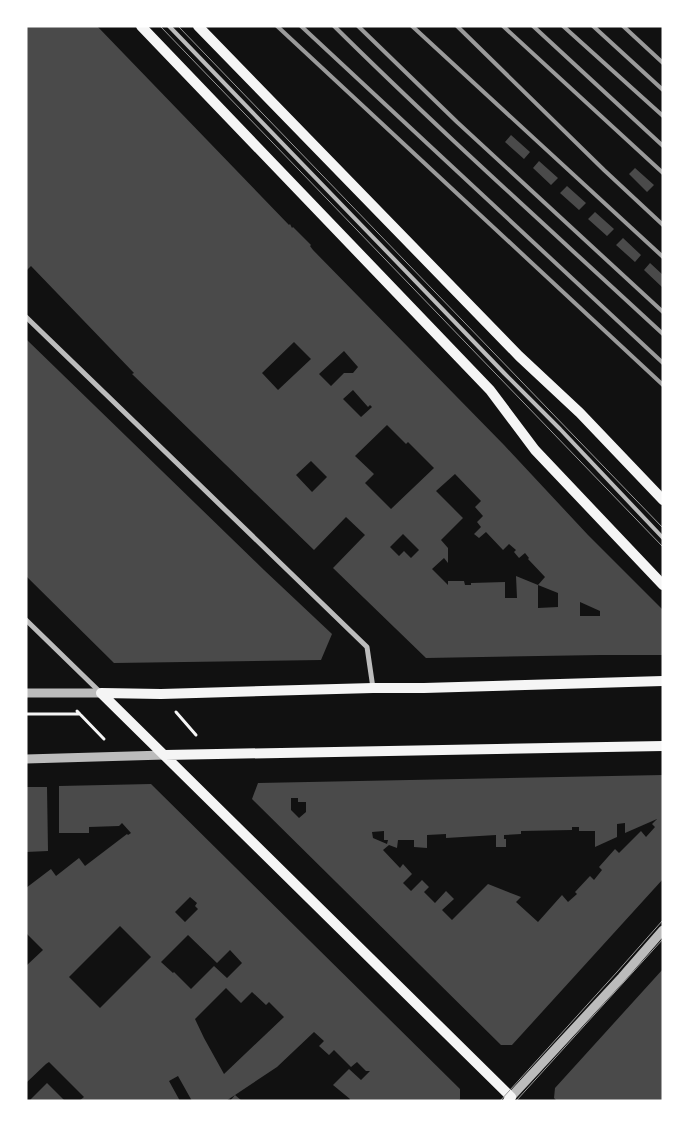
<svg xmlns="http://www.w3.org/2000/svg" width="689" height="1127" font-family="'IBM Plex Sans',sans-serif">
  <style>
    .building { fill: #4a4a4a; fill-rule: evenodd }
    .lines { fill: none; stroke-linecap: round; stroke-linejoin: round }
    .path { stroke: #f5f5f5; stroke-width: 3 }
    .service { stroke: #bcbcbc; stroke-width: 4 }
    .minor { stroke: #bcbcbc; stroke-width: 5 }
    .tertiary { stroke: #bcbcbc; stroke-width: 9 }
    .secondary { stroke: #f5f5f5; stroke-width: 10 }
    .tram { stroke: #9a9a9a; stroke-width: 1 }
    .rail { stroke: #9a9a9a; stroke-width: 4 }
  </style>
  <rect width="100%" height="100%" fill="#111"/>
  <path class="building" d="M 26,26 L 97,26 L 289,225 L 290,224 L 292,228 L 293,227 L 311,245 L 310,246 L 313,250 L 504,445 L 588,535 L 663,610 L 663,655 L 600,655 L 426,658 L 333,568 L 365,535 L 346,517 L 314,550 L 132,374 L 134,373 L 31,266 L 26,271 ZM 294,342 L 311,359 L 278,390 L 262,373 ZM 344,351 L 358,367 L 353,373 L 344,373 L 331,386 L 319,374 ZM 353,390 L 368,407 L 370,405 L 372,407 L 361,417 L 343,399 ZM 387,425 L 406,444 L 408,442 L 434,468 L 391,509 L 365,483 L 374,474 L 355,456 ZM 311,461 L 327,477 L 312,492 L 296,475 ZM 455,474 L 481,501 L 475,507 L 483,516 L 477,522 L 481,527 L 474,534 L 479,538 L 486,532 L 503,550 L 509,544 L 516,550 L 514,552 L 519,558 L 525,553 L 529,558 L 528,559 L 545,577 L 538,585 L 516,576 L 517,598 L 505,598 L 505,582 L 471,583 L 471,585 L 465,585 L 464,581 L 448,581 L 448,585 L 432,569 L 444,558 L 448,563 L 448,548 L 441,540 L 463,518 L 436,491 ZM 403,534 L 419,550 L 411,558 L 404,551 L 399,556 L 390,547 ZM 538,585 L 558,593 L 558,607 L 538,608 ZM 580,602 L 600,611 L 600,616 L 580,616 Z
    M 511,135 L 530,152 L 524,159 L 505,142 Z
    M 539,161 L 558,178 L 551,185 L 533,168 Z
    M 635,168 L 654,185 L 647,192 L 629,174 Z
    M 567,186 L 586,203 L 579,210 L 560,193 Z
    M 595,212 L 614,229 L 607,236 L 588,219 Z
    M 623,238 L 641,255 L 635,262 L 616,245 Z
    M 650,263 L 663,275 L 663,288 L 644,270 Z
    M 26,339 L 264,570 L 332,634 L 321,660 L 114,663 L 26,576 Z
    M 663,775 L 663,879 L 512,1045 L 501,1045 L 252,799 L 258,783 ZM 291,798 L 298,798 L 298,802 L 306,802 L 306,812 L 299,818 L 291,810 ZM 657,819 L 652,824 L 655,827 L 646,837 L 641,831 L 619,853 L 615,849 L 599,867 L 602,870 L 594,880 L 590,876 L 575,892 L 577,894 L 568,902 L 562,895 L 538,922 L 516,902 L 521,897 L 488,884 L 452,920 L 442,910 L 454,899 L 446,891 L 435,903 L 424,892 L 429,887 L 422,880 L 411,891 L 403,883 L 412,874 L 403,864 L 400,868 L 383,850 L 389,845 L 397,848 L 398,840 L 414,840 L 414,847 L 427,848 L 427,835 L 446,834 L 446,838 L 496,835 L 496,847 L 506,847 L 506,839 L 504,839 L 504,835 L 521,834 L 521,831 L 572,830 L 572,827 L 579,827 L 579,831 L 595,831 L 595,847 L 617,837 L 617,824 L 625,823 L 625,833 ZM 384,831 L 384,840 L 388,840 L 387,844 L 373,838 L 372,832 Z
    M 151,784 L 460,1089 L 460,1099 L 459,1101 L 349,1101 L 350,1099 L 333,1085 L 349,1069 L 361,1080 L 370,1071 L 366,1071 L 357,1062 L 351,1067 L 334,1050 L 329,1055 L 319,1046 L 324,1041 L 314,1032 L 277,1067 L 235,1095 L 242,1101 L 230,1101 L 235,1095 L 226,1101 L 192,1101 L 178,1076 L 169,1081 L 180,1101 L 79,1101 L 84,1097 L 49,1062 L 46,1064 L 26,1083 L 26,966 L 43,950 L 26,933 L 26,888 L 51,869 L 56,876 L 79,858 L 85,866 L 127,834 L 128,835 L 131,833 L 122,823 L 119,826 L 89,827 L 89,833 L 59,833 L 59,786 ZM 190,897 L 197,903 L 195,906 L 198,909 L 185,922 L 175,912 ZM 120,926 L 151,957 L 100,1008 L 69,977 ZM 188,935 L 217,963 L 230,950 L 242,963 L 227,978 L 214,966 L 191,989 L 174,972 L 173,973 L 161,962 ZM 226,988 L 241,1003 L 252,992 L 266,1005 L 269,1002 L 284,1017 L 224,1074 L 204,1038 L 195,1019 Z
    M 26,787 L 47,787 L 48,851 L 26,852 Z
    M 663,969 L 663,1100 L 662,1101 L 557,1101 L 554,1098 L 555,1088 Z
    M 47,1083 L 65,1101 L 29,1101 Z"/>
  <g class="lines">
    <path class="path" d="M 77,711 L 104,739
      M 176,712 L 196,735
      M 26,714 L 80,714"/>
    <path class="service" d="M 169,26 L 504,373 L 560,429 L 663,538"/>
    <path class="minor" d="M 26,317 L 367,647 L 373,688
      M 26,620 L 101,693"/>
    <path class="tertiary" d="M 26,693 L 101,693
      M 26,759 L 165,755
      M 511,1097 L 622,977 L 663,930"/>
    <path class="secondary" d="M 141,26 L 490,390 L 535,450 L 663,585
      M 198,26 L 519,356 L 580,413 L 663,500
      M 101,693 L 511,1097 L 508,1101
      M 101,693 L 161,694 L 373,688 L 424,688 L 663,681
      M 165,755 L 663,746"/>
    <path class="tram" d="M 160,26 L 663,547
      M 178,26 L 663,528
      M 500,1101 L 617,972 L 663,920
      M 516,1101 L 663,939"/>
    <path class="rail" d="M 277,26 L 663,385
      M 301,26 L 663,363
      M 334,26 C 441,132 553,232 663,334
      M 358,26 L 457,122 L 663,312
      M 412,26 L 663,257
      M 457,26 L 604,170 L 663,225
      M 503,26 L 663,173
      M 533,26 L 663,146
      M 563,26 L 663,116
      M 593,26 L 663,90
      M 623,26 L 663,63"/>
  </g>
  <rect width="689" height="1127" fill="none" stroke="#ffffff" stroke-width="55"/>
</svg>
